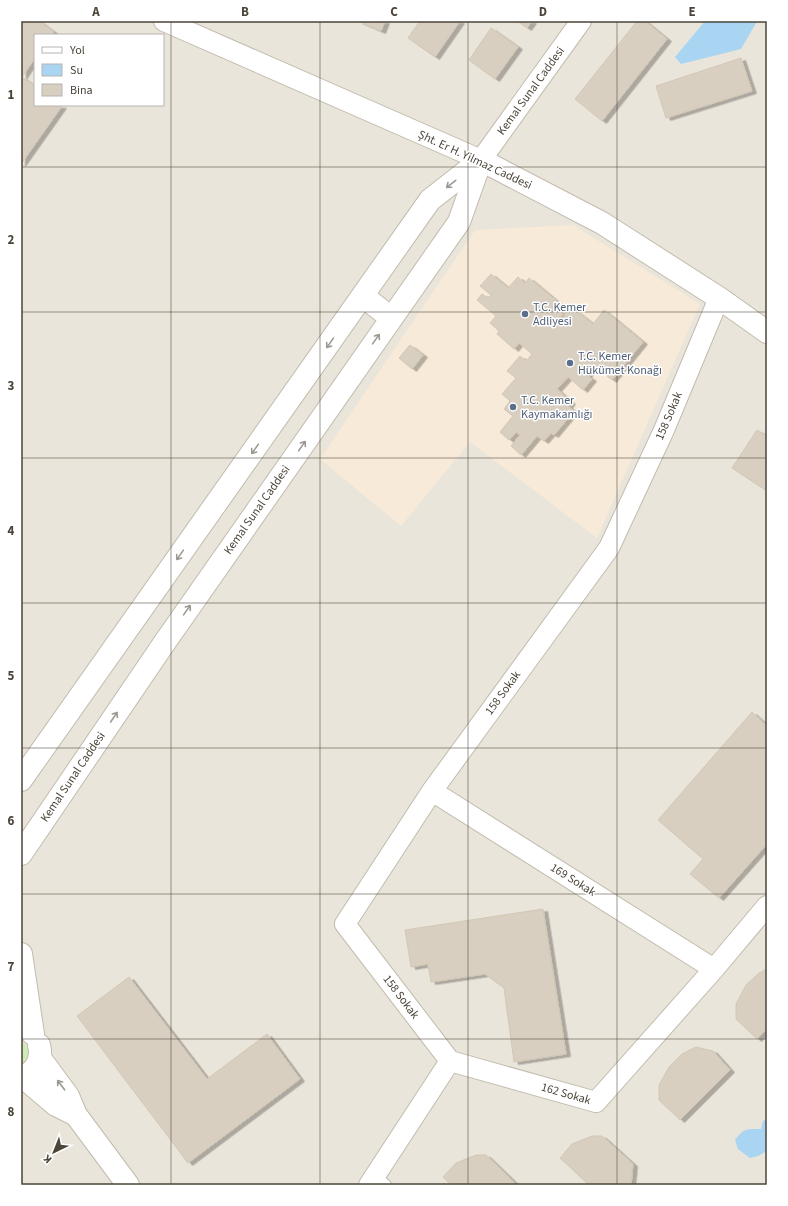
<svg xmlns="http://www.w3.org/2000/svg" width="788" height="1206" font-family="'Source Sans 3',sans-serif">
  <style>
    .residential { fill: #eae5da; fill-rule: evenodd }
    .commercial { fill: #f7ead8 }
    .green { fill: #d2eab5 }
    .water { fill: #a9d4f2 }
    .building { fill: #d8cfc1; stroke: #d3c7b4; filter: url(#shadow) }
    .lines { fill: none; stroke-linecap: round; stroke-linejoin: round }
    .service-casing { stroke: #c2bbae; stroke-width: 12 }
    .minor-casing { stroke: #c2bbae; stroke-width: 22 }
    .tertiary-casing { stroke: #c2bbae; stroke-width: 24 }
    .service { stroke: #fff; stroke-width: 10 }
    .minor { stroke: #fff; stroke-width: 20 }
    .tertiary { stroke: #fff; stroke-width: 22 }
    .oneway { stroke: #9c9892 }
    .grid { fill: none; stroke: #4b4439; stroke-width: 1; stroke-opacity: 0.55 }
    .service-dot { fill: #5c6f8a; stroke: #fff; stroke-width: 1.5 }
    .labels { text-anchor: middle; dominant-baseline: central; stroke-width: 3; stroke-linejoin: round; paint-order: stroke }
    .street-label { font-size: 12px; fill: #4b4439; stroke: #fff }
    .service-label { font-size: 12px; fill: #4e5e75; stroke: #fff; text-anchor: start }
    .neatline { fill: none; stroke: #4b4439; stroke-width: 1.5 }
    .grid-label { font-size: 13px; text-anchor: middle; font-weight: bold; fill: #4b4439 }
  </style>
  <defs>
    <filter id="shadow"><feDropShadow dx="4.5" dy="2.5" stdDeviation="0" flood-color="#0004"/></filter>
  </defs>
  <rect width="100%" height="100%" fill="#f6f3ec"/>
  <path class="residential" d="M 21,21 L 767,21 L 767,1185 L 21,1185 ZM 35,35 L 163,35 L 163,105 L 35,105 Z"/>
  <path class="commercial" d="M 573,225 L 700,304 L 597,538 L 470,442 L 401,526 L 320,459 L 475,230 Z"/>
  <path class="green" d="M 21,1040 C 31,1047 31,1058 21,1065 Z"/>
  <path class="water" d="M 705,21 L 753,21 L 756,23 L 741,49 L 681,64 L 675,57 Z
    M 767,1119 L 767,1151 L 758,1156 L 750,1158 L 738,1149 L 735,1140 C 744,1128 746,1129 761,1129 L 763,1121 Z"/>
  <path class="building" d="M 21,21 L 39,21 L 54,32 L 51,35 L 35,35 L 35,58 L 22,77 Z
    M 358,21 L 385,21 L 381,31 Z
    M 420,21 L 460,21 L 435,57 L 408,38 Z
    M 517,21 L 532,21 L 527,28 Z
    M 637,21 L 645,21 L 667,39 L 602,121 L 575,99 Z
    M 491,28 L 518,47 L 495,79 L 469,60 Z
    M 741,58 L 752,91 L 666,118 L 656,86 Z
    M 22,77 L 35,86 L 35,105 L 62,106 L 21,164 Z
    M 491,274 L 508,288 L 518,277 L 525,283 L 529,278 L 559,303 L 556,307 L 563,314 L 556,323 L 558,324 L 571,307 L 593,324 L 604,310 L 643,342 L 612,380 L 595,366 L 587,375 L 592,379 L 583,390 L 568,377 L 557,389 L 571,402 L 568,406 L 574,411 L 554,435 L 551,433 L 544,441 L 537,436 L 521,455 L 511,446 L 520,435 L 516,432 L 509,440 L 500,432 L 513,416 L 504,409 L 510,401 L 502,394 L 516,378 L 507,371 L 520,356 L 526,361 L 532,354 L 519,343 L 514,349 L 497,334 L 499,331 L 490,323 L 496,316 L 477,300 L 482,294 L 488,298 L 491,295 L 480,286 Z
    M 410,345 L 423,355 L 412,369 L 399,358 Z
    M 757,430 L 767,436 L 767,491 L 732,468 Z
    M 752,712 L 767,726 L 767,844 L 719,898 L 690,874 L 703,859 L 658,820 Z
    M 543,909 L 566,1054 L 514,1062 L 504,988 L 485,974 L 431,982 L 428,964 L 411,967 L 405,930 Z
    M 767,969 L 767,1029 L 757,1039 L 736,1019 L 736,1004 L 746,985 L 759,973 Z
    M 129,977 L 207,1079 L 267,1034 L 300,1079 L 188,1163 L 77,1016 Z
    M 696,1047 L 713,1051 L 730,1070 L 680,1120 L 659,1100 L 659,1085 L 669,1067 L 682,1054 Z
    M 592,1136 L 602,1136 L 633,1164 L 631,1185 L 589,1185 L 560,1158 L 572,1144 Z
    M 476,1155 L 486,1155 L 517,1185 L 451,1185 L 443,1177 L 456,1163 Z"/>
  <g class="lines">
    <defs>
      <path id="service" d="M 375,1175 L 386,1185"/>
      <path id="minor" d="M 164,21 L 481,160 L 581,21
        M 432,791 L 714,969
        M 450,1061 L 345,924 L 432,791 L 609,548 L 664,430 L 719,298
        M 369,1185 L 450,1061 L 596,1102 L 714,969 L 767,906"/>
      <path id="tertiary" d="M 481,160 L 602,223 L 719,298 L 767,332
        M 363,296 L 391,318
        M 21,780 L 430,200 L 481,160
        M 21,854 L 165,642 L 459,222 L 481,160
        M 21,954 L 33,1034
        M 40,1058 L 68,1096 L 76,1115 L 128,1185
        M 21,1077 C 35,1073 43,1060 39,1045
        M 23,1077 L 56,1105 L 76,1115"/>
    </defs>
    <use href="#service" class="service-casing"/>
    <use href="#minor" class="minor-casing"/>
    <use href="#tertiary" class="tertiary-casing"/>
    <use href="#service" class="service"/>
    <use href="#minor" class="minor"/>
    <use href="#tertiary" class="tertiary"/>
  </g>
  <defs><path id="oneway-shaft" d="M-6 0H5M1.5-3L5.5 0L1.5 3" fill="none" stroke-width="1.6" stroke-linecap="round" stroke-linejoin="round"/></defs>
  <g class="oneway">
    <use href="#oneway-shaft" transform="translate(451 184) rotate(142)"/>
    <use href="#oneway-shaft" transform="translate(376 339) rotate(-55)"/>
    <use href="#oneway-shaft" transform="translate(330 343) rotate(125)"/>
    <use href="#oneway-shaft" transform="translate(302 446) rotate(-55)"/>
    <use href="#oneway-shaft" transform="translate(255 449) rotate(125)"/>
    <use href="#oneway-shaft" transform="translate(180 555) rotate(125)"/>
    <use href="#oneway-shaft" transform="translate(187 610) rotate(-55)"/>
    <use href="#oneway-shaft" transform="translate(114 717) rotate(-56)"/>
    <use href="#oneway-shaft" transform="translate(61 1085) rotate(-127)"/>
  </g>
  <path class="grid" d="M 171,21 L 171,1185M 320,21 L 320,1185M 468,21 L 468,1185M 617,21 L 617,1185M 21,167 L 767,167M 21,312 L 767,312M 21,458 L 767,458M 21,603 L 767,603M 21,748 L 767,748M 21,894 L 767,894M 21,1039 L 767,1039"/>
  <g class="service-dot">
    <circle cx="525" cy="314" r="4"/>
    <circle cx="570" cy="363" r="4"/>
    <circle cx="513" cy="407" r="4"/>
  </g>
  <g class="labels">
    <g class="street-label">
      <text transform="translate(531 91) rotate(-54)">Kemal Sunal Caddesi</text>
      <text transform="translate(475 160) rotate(25)">Şht. Er H. Yilmaz Caddesi</text>
      <text transform="translate(669 416) rotate(-67)">158 Sokak</text>
      <text transform="translate(257 510) rotate(-55)">Kemal Sunal Caddesi</text>
      <text transform="translate(503 693) rotate(-54)">158 Sokak</text>
      <text transform="translate(73 777) rotate(-56)">Kemal Sunal Caddesi</text>
      <text transform="translate(573 880) rotate(32)">169 Sokak</text>
      <text transform="translate(401 997) rotate(53)">158 Sokak</text>
      <text transform="translate(566 1094) rotate(16)">162 Sokak</text>
    </g>
    <g class="service-label">
      <text x="533" y="307">T.C. Kemer<tspan x="533" dy="14">Adliyesi</tspan></text>
      <text x="578" y="356">T.C. Kemer<tspan x="578" dy="14">Hükümet Konağı</tspan></text>
      <text x="521" y="400">T.C. Kemer<tspan x="521" dy="14">Kaymakamlığı</tspan></text>
    </g>
  </g>
  <rect width="788" height="1206" fill="none" stroke="#ffffff" stroke-width="44"/>
  <rect x="34" y="34" width="130" height="72" fill="#ffffff" stroke="#b7b4b0"/>
  <rect x="42" y="47" width="20" height="6" fill="#ffffff" stroke="#b7b4b0"/>
  <text x="70" y="54" font-size="12" fill="#4b4439">Yol</text>
  <rect x="42" y="64" width="20" height="12" fill="#a9d4f2" stroke="#b7b4b0"/>
  <text x="70" y="74" font-size="12" fill="#4b4439">Su</text>
  <rect x="42" y="84" width="20" height="12" fill="#d8cfc1" stroke="#b7b4b0"/>
  <text x="70" y="94" font-size="12" fill="#4b4439">Bina</text>
  <g transform="translate(54 1152) rotate(223)" stroke="#ffffff" stroke-width="3" paint-order="stroke">
  <path d="M0-3L7 15L0 10L-7 15Z" fill="#4b4439"/>
  <text y="-6" font-size="11" font-weight="bold" text-anchor="middle" fill="#4b4439">K</text>
  </g>
  <rect x="22" y="22" width="744" height="1162" class="neatline"/>
  <g class="grid-label">
    <text x="96" y="16">A</text>
    <text x="245" y="16">B</text>
    <text x="394" y="16">C</text>
    <text x="543" y="16">D</text>
    <text x="692" y="16">E</text>
    <text x="11" y="99">1</text>
    <text x="11" y="244">2</text>
    <text x="11" y="390">3</text>
    <text x="11" y="535">4</text>
    <text x="11" y="680">5</text>
    <text x="11" y="825">6</text>
    <text x="11" y="971">7</text>
    <text x="11" y="1116">8</text>
  </g>
</svg>
